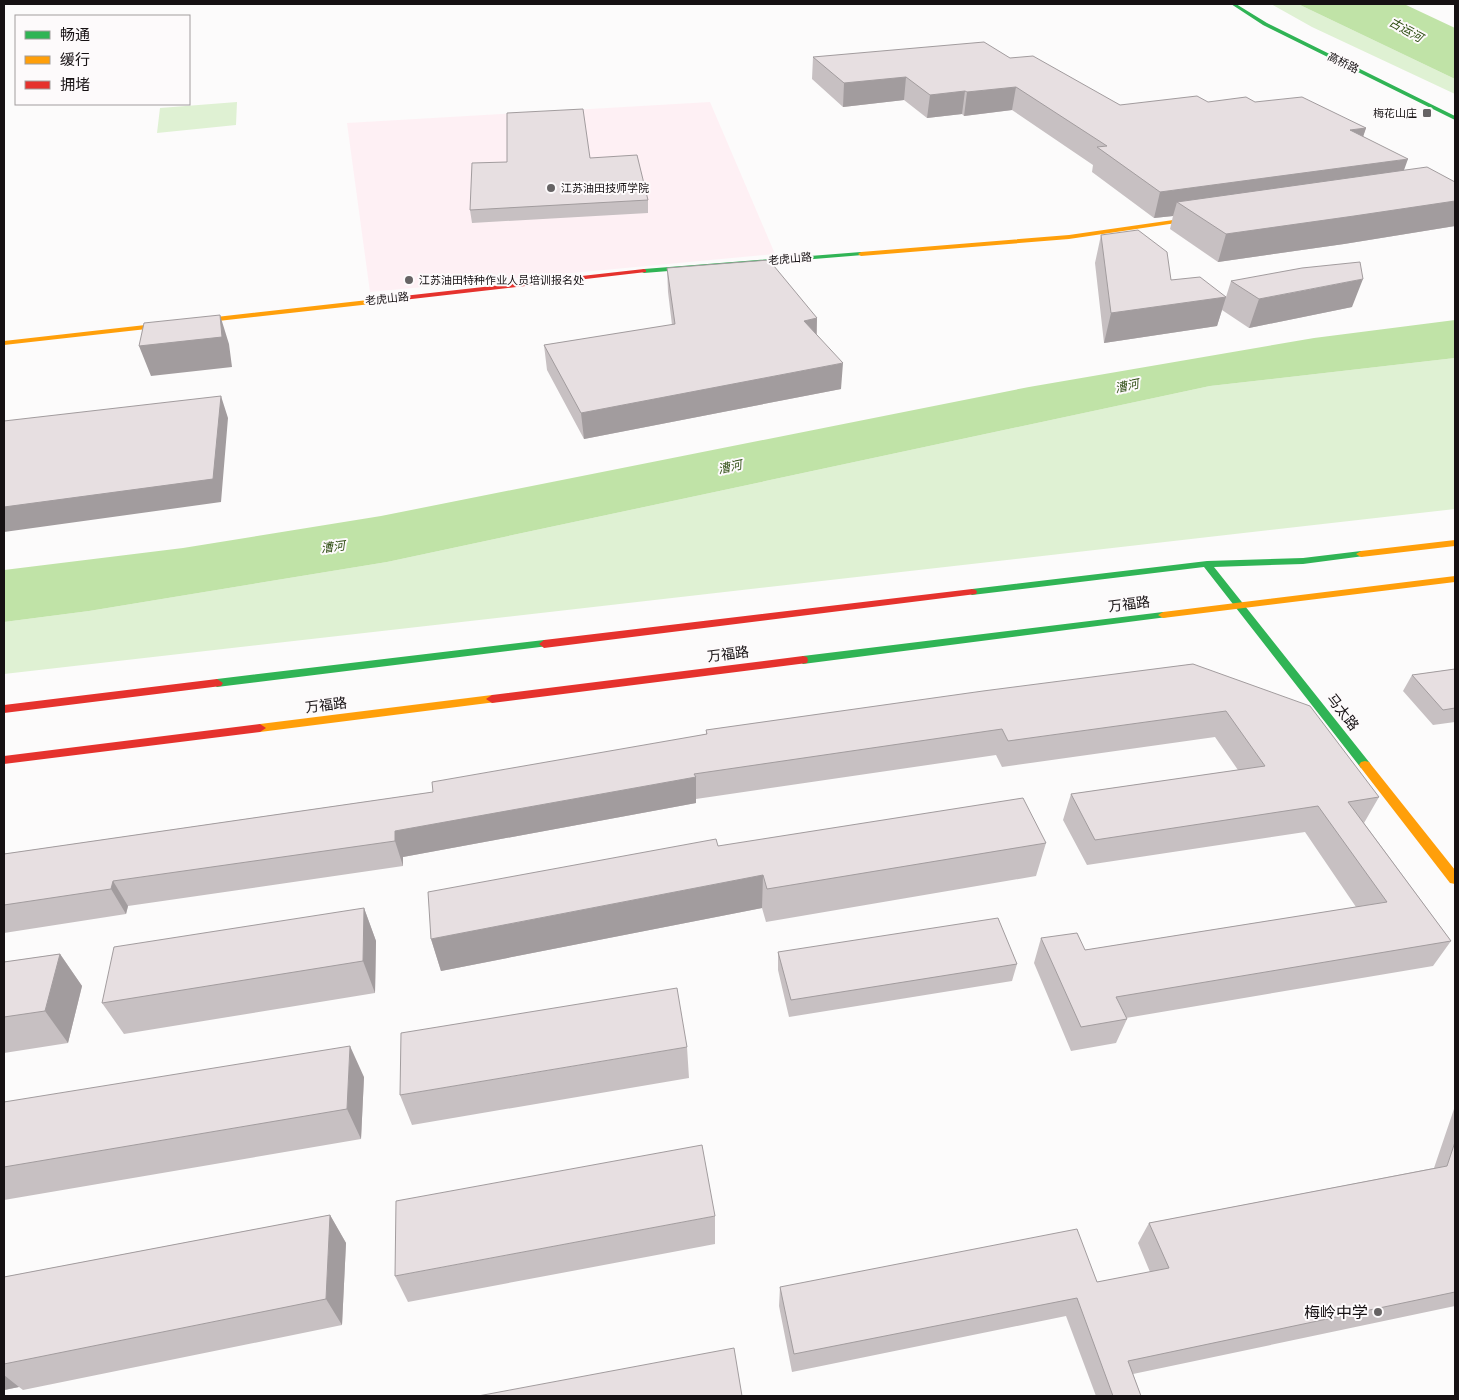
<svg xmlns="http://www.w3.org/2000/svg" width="1459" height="1400" font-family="'Source Serif 4','Noto Sans SC',serif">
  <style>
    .built { fill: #fef0f4 }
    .green { fill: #dff1d3 }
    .water { fill: #c0e3a7 }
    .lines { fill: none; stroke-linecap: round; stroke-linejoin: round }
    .fast { fill: #30b455; fill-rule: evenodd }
    .slow { fill: #ff9f0a; fill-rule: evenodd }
    .jam { fill: #e5322d; fill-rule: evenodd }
    .wall { fill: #c7c0c2 }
    .shaded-wall { fill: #a29c9e }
    .building { fill: #e7dfe1; stroke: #a29c9e }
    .poi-dot { fill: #666364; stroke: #fdfafb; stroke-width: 2 }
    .labels { text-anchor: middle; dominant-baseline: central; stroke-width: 4; stroke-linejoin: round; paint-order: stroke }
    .far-street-label { font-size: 11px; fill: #161113; stroke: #fdfafb }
    .far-poi-label { font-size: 11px; fill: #161113; stroke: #fdfafb; text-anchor: start }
    .far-water-label { font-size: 12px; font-style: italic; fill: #2d4c11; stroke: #fdfafb }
    .street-label { font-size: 14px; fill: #161113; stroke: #fdfafb }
    .near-poi-label { font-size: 16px; fill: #161113; stroke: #fdfafb; text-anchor: end }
  </style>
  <rect width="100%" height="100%" fill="#fcfbfb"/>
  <path class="built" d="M 710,102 L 775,254 L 370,292 L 347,123 Z"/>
  <path class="green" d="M 1271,4 L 1298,4 L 1455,79 L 1455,94 L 1312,27 Z
    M 237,102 L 236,125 L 157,133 L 160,108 Z
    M 1455,358 L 1455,509 L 4,674 L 4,622 L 89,611 L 387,562 L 1210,386 Z"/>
  <path class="water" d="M 1298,4 L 1404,4 L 1455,28 L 1455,79 Z
    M 1455,320 L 1455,358 L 1210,386 L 387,562 L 89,611 L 4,622 L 4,570 L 183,548 L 381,516 L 1029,387 L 1314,338 Z"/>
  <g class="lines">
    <path class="fast" d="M 1231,4 L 1236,4 L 1267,23 L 1455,116 L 1455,120 L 1263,25 Z
      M 861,252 L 864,254 L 863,255 L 644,273 L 640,271 L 644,269 Z
      M 1361,551 L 1366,554 L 1364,556 L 1303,564 L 1214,567 L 1369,762 L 1371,765 L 1369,768 L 1361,768 L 1204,567 L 972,595 L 967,592 L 972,589 L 1207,561 L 1303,558 Z
      M 1163,612 L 1167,613 L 1168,615 L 1167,617 L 803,664 L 798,660 L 803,656 Z
      M 544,640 L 548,642 L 549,644 L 548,646 L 217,687 L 211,683 L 217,679 Z"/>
    <path class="slow" d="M 1208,215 L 1210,216 L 1210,218 L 1069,239 L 861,256 L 858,254 L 861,252 L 1069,235 Z
      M 368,300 L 372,302 L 371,304 L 4,345 L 4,341 Z
      M 1455,540 L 1455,546 L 1361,557 L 1356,554 L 1361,551 Z
      M 1455,576 L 1455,582 L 1163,618 L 1158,615 L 1163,612 Z
      M 492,695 L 496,696 L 498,699 L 496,702 L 260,732 L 254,728 L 260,724 Z
      M 1365,761 L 1369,762 L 1455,870 L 1455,884 L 1450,883 L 1361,768 L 1359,765 L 1361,762 Z"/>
    <path class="jam" d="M 644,269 L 646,270 L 646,272 L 368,304 L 364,302 L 368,300 Z
      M 972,589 L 976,590 L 977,592 L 976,594 L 544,648 L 539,644 L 544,640 Z
      M 803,656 L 807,657 L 808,660 L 807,663 L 492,703 L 486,699 L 492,695 Z
      M 217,679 L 223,683 L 221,686 L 4,713 L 4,705 Z
      M 260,724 L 266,728 L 260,732 L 4,764 L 4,756 Z"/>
  </g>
  <path class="wall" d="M 813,57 L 1010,58 L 1120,105 L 1208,102 L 1255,102 L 1366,128 L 1363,136 L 1404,171 L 1455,182 L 1455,226 L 1344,244 L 1218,262 L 1170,229 L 1173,216 L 1154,218 L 1092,172 L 1093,165 L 1012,110 L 964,116 L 962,114 L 927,118 L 904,100 L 843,107 L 812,79 Z
    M 590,158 L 648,200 L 648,213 L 472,223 L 470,210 Z
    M 1101,235 L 1171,280 L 1226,297 L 1231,281 L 1352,307 L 1249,328 L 1222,310 L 1217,326 L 1104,343 L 1095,263 Z
    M 667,268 L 817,318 L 817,335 L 841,389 L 584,439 L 547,370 L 544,345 L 672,325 L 668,292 Z
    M 1193,664 L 1379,797 L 1364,823 L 1451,941 L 1433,966 L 1126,1018 L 1127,1019 L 1116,1043 L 1071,1051 L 1034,963 L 1041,938 L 1085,950 L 1356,907 L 1305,832 L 1087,865 L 1063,820 L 1071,794 L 1238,770 L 1215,737 L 1002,767 L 996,755 L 696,799 L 696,803 L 403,857 L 403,866 L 128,906 L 126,914 L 4,933 L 4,854 L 433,792 L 706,734 L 706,730 Z
    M 1455,669 L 1455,722 L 1433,725 L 1403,691 L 1412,675 Z
    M 1046,843 L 1036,876 L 766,922 L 762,908 L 441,971 L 431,939 L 718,846 Z
    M 364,908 L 376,941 L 375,993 L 124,1034 L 102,1003 Z
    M 778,952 L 1017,964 L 1012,981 L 789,1017 L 778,970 Z
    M 60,954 L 82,986 L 68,1043 L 4,1053 L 4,962 Z
    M 687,1047 L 689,1078 L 412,1125 L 400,1095 Z
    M 364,1077 L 361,1139 L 4,1200 L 4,1102 Z
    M 1455,1106 L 1455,1306 L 1133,1374 L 1141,1396 L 1096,1396 L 1066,1316 L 792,1372 L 779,1306 L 780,1287 L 1097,1282 L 1150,1272 L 1138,1243 L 1149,1223 L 1434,1168 Z
    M 330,1215 L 346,1243 L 342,1325 L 23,1390 L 19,1387 L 4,1390 L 4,1277 Z
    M 715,1216 L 715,1244 L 408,1302 L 395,1276 Z"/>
  <path class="shaded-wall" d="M 906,77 L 904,100 L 843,107 L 844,83 Z
    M 1016,87 L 1012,110 L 964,116 L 967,92 Z
    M 965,91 L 962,114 L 927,118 L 930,95 Z
    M 1366,128 L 1358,152 L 1350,130 Z
    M 1408,159 L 1399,184 L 1177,202 L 1173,216 L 1154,218 L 1160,192 Z
    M 1455,201 L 1455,226 L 1344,244 L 1218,262 L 1226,234 Z
    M 1363,279 L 1352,307 L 1249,328 L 1259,299 Z
    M 1226,297 L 1217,326 L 1104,343 L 1111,313 Z
    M 220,315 L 229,344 L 232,367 L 151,376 L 139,346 Z
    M 817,318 L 816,343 L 804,321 Z
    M 843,363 L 841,389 L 584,439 L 581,413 Z
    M 221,396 L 228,418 L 221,502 L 4,532 L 4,507 Z
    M 696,777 L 696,803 L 403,857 L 403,866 L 395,841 L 395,831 Z
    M 763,875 L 762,908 L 441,971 L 431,939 Z
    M 113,881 L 128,906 L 126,914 L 111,889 Z
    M 364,908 L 376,941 L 375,993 L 363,961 Z
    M 60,954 L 82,986 L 68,1043 L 45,1011 Z
    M 350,1046 L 364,1077 L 361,1139 L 347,1109 Z
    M 330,1215 L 346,1243 L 342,1325 L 326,1299 Z
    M 4,1375 L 19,1387 L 4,1390 Z"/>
  <path class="building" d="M 984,42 L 1010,58 L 1033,56 L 1120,105 L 1197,96 L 1208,102 L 1246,97 L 1255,102 L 1302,97 L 1366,128 L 1350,130 L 1408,159 L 1160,192 L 1097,147 L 1107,146 L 1016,87 L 967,92 L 965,91 L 930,95 L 906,77 L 844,83 L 813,57 Z
    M 583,109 L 590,158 L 637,155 L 648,200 L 470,210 L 472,163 L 507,162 L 507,113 Z
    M 1427,167 L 1455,182 L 1455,201 L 1354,216 L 1226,234 L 1177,202 Z
    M 1138,230 L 1167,252 L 1171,280 L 1200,277 L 1226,297 L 1111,313 L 1101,235 Z
    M 769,260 L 817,318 L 804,321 L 843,363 L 581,413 L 544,345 L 675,324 L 667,268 Z
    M 1360,262 L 1363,279 L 1259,299 L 1231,281 L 1302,268 Z
    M 220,315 L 222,337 L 139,346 L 144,323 Z
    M 221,396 L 213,479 L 4,507 L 4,421 Z
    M 1193,664 L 1310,706 L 1379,797 L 1348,802 L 1451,941 L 1116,997 L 1127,1019 L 1081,1027 L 1041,938 L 1077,933 L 1085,950 L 1387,902 L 1318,806 L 1095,840 L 1071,794 L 1265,766 L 1226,711 L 1008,741 L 1002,729 L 694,774 L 696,777 L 395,831 L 395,841 L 113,881 L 111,889 L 4,905 L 4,854 L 433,792 L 432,782 L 707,734 L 706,730 L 983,691 Z
    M 1455,669 L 1455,708 L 1443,710 L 1412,675 Z
    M 1023,798 L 1046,843 L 767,889 L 763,875 L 431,939 L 428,892 L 716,839 L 718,846 Z
    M 364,908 L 363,961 L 102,1003 L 114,947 Z
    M 998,918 L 1017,964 L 791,1000 L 778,952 Z
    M 60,954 L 45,1011 L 4,1017 L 4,962 Z
    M 677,988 L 687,1047 L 400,1095 L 401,1033 Z
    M 350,1046 L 347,1109 L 4,1167 L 4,1102 Z
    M 1455,1142 L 1455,1292 L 1128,1361 L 1141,1396 L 1113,1396 L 1077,1298 L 794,1354 L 780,1287 L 1077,1229 L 1097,1282 L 1169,1268 L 1149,1223 L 1447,1166 Z
    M 702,1145 L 715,1216 L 395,1276 L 396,1201 Z
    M 330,1215 L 326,1299 L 4,1364 L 4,1277 Z
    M 734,1348 L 742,1396 L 478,1396 Z"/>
  <g class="poi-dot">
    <rect x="1422" y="108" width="10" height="10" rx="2.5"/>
    <circle cx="551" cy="188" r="5"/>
    <circle cx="409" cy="280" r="5"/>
    <circle cx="1378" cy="1312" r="5"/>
  </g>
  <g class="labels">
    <g class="far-street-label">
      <text transform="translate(1343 63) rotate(26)">高桥路</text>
      <text transform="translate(790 259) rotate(-5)">老虎山路</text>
      <text transform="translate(387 299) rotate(-6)">老虎山路</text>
    </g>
    <g class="far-poi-label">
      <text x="1417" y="113" text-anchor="end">梅花山庄</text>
      <text x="561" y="188">江苏油田技师学院</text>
      <text x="419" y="280">江苏油田特种作业人员培训报名处</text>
    </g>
    <g class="far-water-label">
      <text transform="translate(1406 30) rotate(29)">古运河</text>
      <text transform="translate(1127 386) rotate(-12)">漕河</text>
      <text transform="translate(730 467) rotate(-12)">漕河</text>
      <text transform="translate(333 547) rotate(-7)">漕河</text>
    </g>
    <g class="street-label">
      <text transform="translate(1129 604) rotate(-7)">万福路</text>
      <text transform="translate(728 654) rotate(-7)">万福路</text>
      <text transform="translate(326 705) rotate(-7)">万福路</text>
      <text transform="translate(1343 712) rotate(52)">马太路</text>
    </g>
    <g class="near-poi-label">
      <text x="1368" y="1312">梅岭中学</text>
    </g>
  </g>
  <rect width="1459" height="1400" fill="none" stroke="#161113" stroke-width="10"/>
  <rect x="15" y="15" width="175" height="90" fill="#fdfafb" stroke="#a19d9e"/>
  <rect x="25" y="31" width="25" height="8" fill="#30b455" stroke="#a19d9e"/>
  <text x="60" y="40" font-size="15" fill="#161113">畅通</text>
  <rect x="25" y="56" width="25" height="8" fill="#ff9f0a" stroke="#a19d9e"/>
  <text x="60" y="65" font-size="15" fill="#161113">缓行</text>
  <rect x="25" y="81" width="25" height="8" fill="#e5322d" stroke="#a19d9e"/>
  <text x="60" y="90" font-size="15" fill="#161113">拥堵</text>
</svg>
